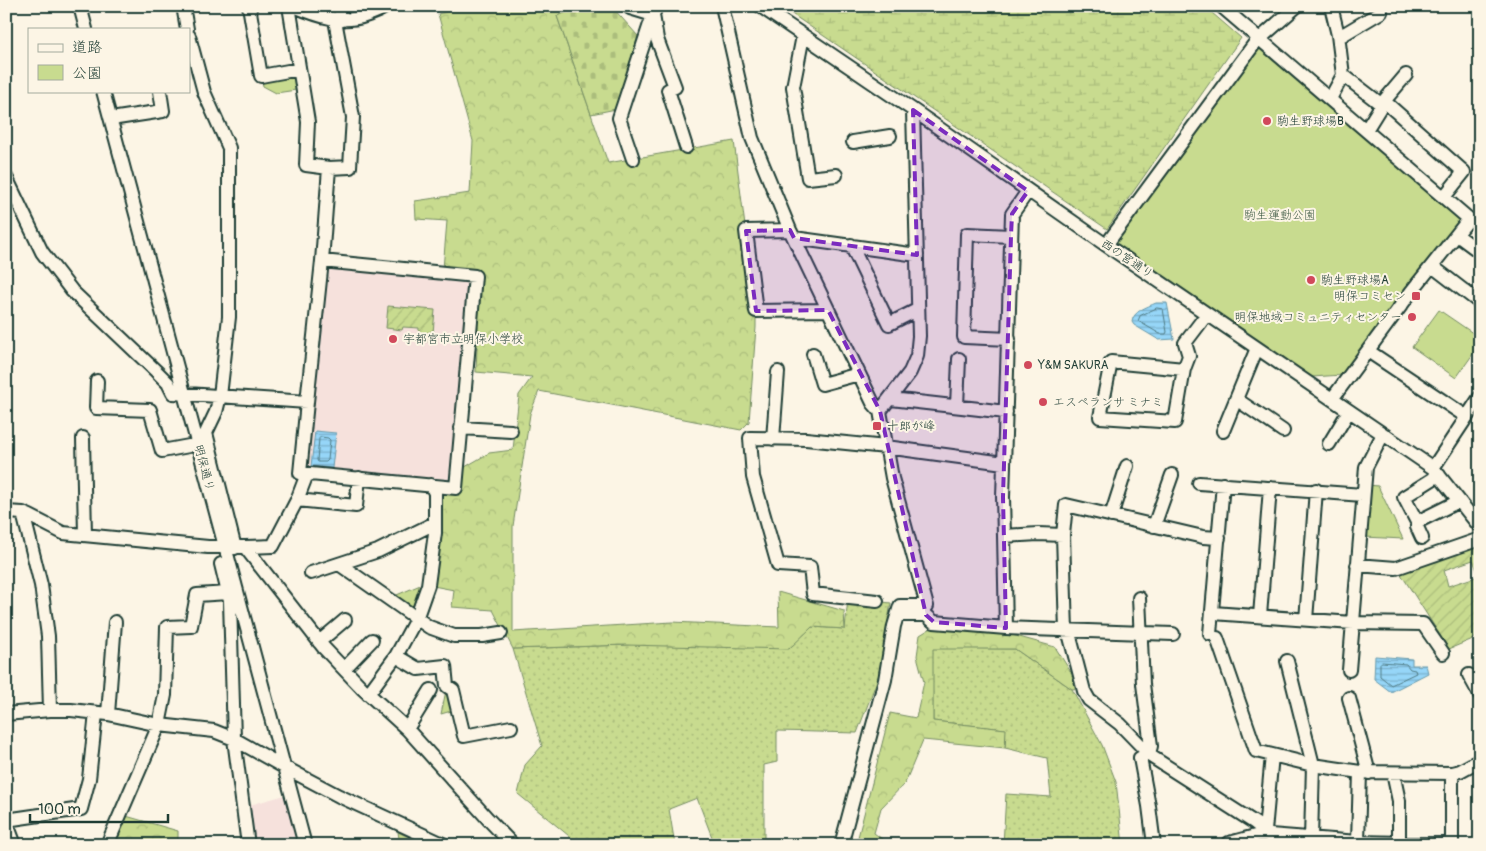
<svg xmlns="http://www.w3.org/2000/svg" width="1486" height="851" font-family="Pangolin,'Klee One',sans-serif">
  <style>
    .built { fill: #f6e1dc }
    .grass { fill: url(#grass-dots); stroke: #748c62 }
    .forest { fill: url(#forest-crowns); stroke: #748c62 }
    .wetland { fill: url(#wetland-marsh); stroke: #748c62 }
    .cemetery { fill: url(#cemetery-stones); stroke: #748c62 }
    .park { fill: #c8db8f; stroke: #748c62 }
    .garden { fill: url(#garden-furrows); stroke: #748c62; fill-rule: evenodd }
    .water { fill: url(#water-rules); stroke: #69a }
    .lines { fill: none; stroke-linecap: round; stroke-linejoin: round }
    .shore { stroke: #4f7a82; stroke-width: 1 }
    .minor-casing { stroke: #1f3d34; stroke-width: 16 }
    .minor { stroke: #fcf5e5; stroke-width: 12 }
    .marked { fill: #7b2cbf; fill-opacity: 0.2; stroke: #7b2cbf; stroke-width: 4; stroke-dasharray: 10 6; stroke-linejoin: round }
    .poi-dot { fill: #d1495b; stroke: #fcf5e5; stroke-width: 2 }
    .labels { text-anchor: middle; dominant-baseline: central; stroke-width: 4; stroke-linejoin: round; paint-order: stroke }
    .poi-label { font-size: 12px; fill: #1f3d34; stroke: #fcf5e5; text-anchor: start }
    .park-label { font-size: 12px; fill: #415d46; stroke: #fcf5e5 }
    .street-label { font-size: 12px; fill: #1f3d34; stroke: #fcf5e5 }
  </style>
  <defs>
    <pattern id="grass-dots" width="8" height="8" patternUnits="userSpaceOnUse" patternTransform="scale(1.25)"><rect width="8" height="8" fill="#c8db8f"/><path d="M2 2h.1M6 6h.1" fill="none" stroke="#abbd7c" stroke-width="1.8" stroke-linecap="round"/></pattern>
    <pattern id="forest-crowns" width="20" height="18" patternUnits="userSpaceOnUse" patternTransform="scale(1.25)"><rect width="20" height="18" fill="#c8db8f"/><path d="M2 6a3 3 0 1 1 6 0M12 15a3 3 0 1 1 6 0" fill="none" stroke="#abbd7c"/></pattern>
    <pattern id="wetland-marsh" width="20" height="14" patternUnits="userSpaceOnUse" patternTransform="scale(1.25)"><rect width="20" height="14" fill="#c8db8f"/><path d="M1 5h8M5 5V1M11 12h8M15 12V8" fill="none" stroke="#abbd7c"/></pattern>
    <pattern id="cemetery-stones" width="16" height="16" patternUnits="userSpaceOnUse" patternTransform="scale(1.25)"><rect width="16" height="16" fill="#c8db8f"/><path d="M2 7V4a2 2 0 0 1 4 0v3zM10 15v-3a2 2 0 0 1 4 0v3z" fill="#abbd7c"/></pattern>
    <pattern id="garden-furrows" width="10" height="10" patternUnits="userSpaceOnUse" patternTransform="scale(1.25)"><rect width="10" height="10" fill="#c8db8f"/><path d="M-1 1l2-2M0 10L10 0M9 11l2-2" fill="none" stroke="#abbd7c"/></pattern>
    <pattern id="water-rules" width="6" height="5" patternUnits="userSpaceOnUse" patternTransform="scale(1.25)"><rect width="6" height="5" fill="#96d6f8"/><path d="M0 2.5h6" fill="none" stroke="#7aafca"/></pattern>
  </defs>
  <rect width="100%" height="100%" fill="#fcf5e5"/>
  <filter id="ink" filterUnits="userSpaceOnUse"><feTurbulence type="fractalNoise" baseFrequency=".02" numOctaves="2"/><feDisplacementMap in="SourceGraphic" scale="10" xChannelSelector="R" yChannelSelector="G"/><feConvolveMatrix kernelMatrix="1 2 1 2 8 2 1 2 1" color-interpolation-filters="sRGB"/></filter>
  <g filter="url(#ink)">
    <path class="built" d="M 329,265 L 471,279 L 454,479 L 448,484 L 304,467 L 324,268 Z
      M 285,795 L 298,844 L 252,842 L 246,806 Z"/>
    <path class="grass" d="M 848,598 L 891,603 L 878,678 L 857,733 L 777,731 L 777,762 L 764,765 L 764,845 L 715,845 L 697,798 L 669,809 L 675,845 L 580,845 L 518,794 L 525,765 L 542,746 L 513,649 L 626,645 L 812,627 L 845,629 Z
      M 932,648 L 1015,649 L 1072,689 L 1102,745 L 1116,782 L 1123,845 L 1003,845 L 1006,794 L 1051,797 L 1047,758 L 1005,748 L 1005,729 L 933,721 Z
      M 398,832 L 425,845 L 400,845 Z"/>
    <path class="forest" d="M 465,6 L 496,8 L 498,6 L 582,6 L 557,16 L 608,163 L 734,141 L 756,311 L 756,327 L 749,422 L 741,430 L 539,391 L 530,414 L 513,526 L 513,632 L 672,622 L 779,627 L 778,592 L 844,611 L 845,629 L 812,627 L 789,649 L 626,645 L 513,649 L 493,610 L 452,607 L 454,590 L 428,585 L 435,493 L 460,491 L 465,467 L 489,453 L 513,450 L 519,395 L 532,377 L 476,372 L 480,274 L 443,269 L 447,221 L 416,219 L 415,201 L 470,193 L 473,141 L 438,14 Z
      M 933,627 L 1005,633 L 1055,647 L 1081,688 L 1072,689 L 1015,649 L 933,649 L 933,721 L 1006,729 L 1005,748 L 923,740 L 905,783 L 881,808 L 874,833 L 890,845 L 856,845 L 890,713 L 916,718 L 924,682 L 917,656 L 920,635 Z
      M 126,816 L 178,831 L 178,845 L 112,845 Z"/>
    <path class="wetland" d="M 780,6 L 1204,6 L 1241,38 L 1107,229 Z"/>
    <path class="cemetery" d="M 582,6 L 613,8 L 638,36 L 616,109 L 591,114 L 557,16 Z"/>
    <path class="park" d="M 1257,44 L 1462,217 L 1342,375 L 1312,377 L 1113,243 Z
      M 299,69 L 303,89 L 276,93 L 263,86 L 261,76 Z
      M 1439,310 L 1480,338 L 1480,344 L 1456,378 L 1412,347 Z
      M 1368,485 L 1378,486 L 1403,539 L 1365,537 Z
      M 425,583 L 417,609 L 412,610 L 392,597 Z
      M 447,686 L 458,709 L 441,714 Z"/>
    <path class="garden" d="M 388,306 L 435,310 L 433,333 L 428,332 L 427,342 L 418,341 L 419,328 L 403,327 L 402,330 L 386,328 Z
      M 1480,542 L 1480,636 L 1449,649 L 1399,571 ZM 1473,560 L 1479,576 L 1448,586 L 1444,570 Z"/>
    <path class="water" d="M 1156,303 L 1167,303 L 1174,339 L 1159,340 L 1134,325 L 1132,322 C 1133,311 1147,307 1156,303 Z
      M 315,431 L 336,433 L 332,468 L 311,466 Z
      M 1375,656 L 1412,659 L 1412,665 L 1426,665 L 1428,673 L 1391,692 L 1374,679 Z"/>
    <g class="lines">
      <path class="shore" d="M 1157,308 L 1163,309 L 1167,332 L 1166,334 L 1160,334 L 1138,321 L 1140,316 Z
        M 321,437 L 328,438 L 330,440 L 328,460 L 326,462 L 318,462 L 317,460 L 319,439 Z
        M 1382,662 L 1406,664 L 1410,669 L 1415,670 L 1416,673 L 1391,685 L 1380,676 L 1380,664 Z"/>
      <defs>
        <path id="minor" d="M 80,6 L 86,29
          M 183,6 L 187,29
          M 249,6 L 261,76 L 299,69
          M 289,6 L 308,122 L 306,165 L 329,168 L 350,167 L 353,117 L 335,20
          M 294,6 C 318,16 342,25 368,15 C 374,12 380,11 386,6
          M 340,6 L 343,20
          M 722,6 L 752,138 L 790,230 L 873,403 L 880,411 L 892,478 L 927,606 L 900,606 L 894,626 L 885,680 L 841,845
          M 760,6 L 913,110 L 1106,245 L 1433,468 L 1480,527
          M 1221,6 L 1469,219 L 1480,224
          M 630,8 L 653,15 L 657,39 L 675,87 L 668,90 L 686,147
          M 189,36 L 204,92 L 229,148 L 229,317 L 220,396 L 216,412 L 206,433 L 235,548
          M 803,36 L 793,87 L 808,178 L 836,175
          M 1339,37 L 1381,12
          M 1343,75 L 1382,105
          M 103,91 L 305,845
          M 1330,99 L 1343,75 L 1338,35 L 1331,6
          M 1384,101 L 1464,172 L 1444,197
          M 111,119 L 163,111 L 160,91
          M 1366,130 L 1384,101 L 1406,75
          M 853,142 L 890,136
          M 633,159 L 619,118 L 656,6
          M 6,177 L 42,252 L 72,291 L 156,371 L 168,383 L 173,393 L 307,402 L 322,261 L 329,168
          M 1028,191 L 1012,214 L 1003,497 L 1004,536 L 1038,534 L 1063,535 L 1066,631 L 1070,637 L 1084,691 L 1089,700 L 1120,724 L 1152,757 L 1255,823 L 1270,835 L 1275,845
          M 790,230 L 746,231 L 756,311 L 828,310
          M 1457,235 L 1480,252
          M 794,238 L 917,255
          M 851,245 L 889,324 L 917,310
          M 1106,245 L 1255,43 L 1297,6
          M 1432,266 L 1480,303
          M 1009,339 L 964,337 L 967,234 L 1011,236
          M 1368,351 L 1467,417
          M 813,354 L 822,384 L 859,374
          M 1184,369 L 1175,422 L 1100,417 L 1111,362 L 1184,369 L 1189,356 L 1185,343 L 1207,314
          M 97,381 L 96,408 L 150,410 L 162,451 L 189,446
          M 891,399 L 1006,412
          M 1236,399 L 1283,431
          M 1332,399 L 1411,292 L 1469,219
          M 307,402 L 300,473 L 456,488 L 475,276 L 322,261
          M 957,406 L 959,359
          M 880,411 L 910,372 L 917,356 L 919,336 L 913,110
          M 461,428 L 511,431
          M 1223,431 L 1257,348
          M 83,438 L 85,535
          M 773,439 L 778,372
          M 1329,444 L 1349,411
          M 1433,468 L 1480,397
          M 1439,475 L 1404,497 L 1417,522 L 1459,501
          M 1199,483 L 1363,495
          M 297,500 L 356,506 L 359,478
          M 6,512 L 23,513 L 30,516 L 63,533 L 208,547 L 245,547 L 324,648 L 362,688 L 407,729 L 488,819 L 513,845
          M 23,513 L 41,585 L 48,636 L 50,710
          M 1111,516 L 1127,466
          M 1417,522 L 1417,527 L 1422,538
          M 1154,526 L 1172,475
          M 1063,535 L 1066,505 L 1203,537 L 1219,538
          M 1004,536 L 1006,628
          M 245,547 L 273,546 L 297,500 L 307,474
          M 221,564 L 230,601 L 234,739 L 248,845
          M 339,564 L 429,627 L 454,636 L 482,636 L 501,633
          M 1357,565 L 1396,568 L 1480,539
          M 311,573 L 378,551 L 435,523
          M 1139,598 L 1143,684 L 1151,746 L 1149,753 L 1140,758 L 1149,806 L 1154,845
          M 877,601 L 813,594 L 810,567 L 778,565 L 753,477 L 750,438 L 806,439 L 886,447 L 1004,463
          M 1213,613 L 1353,623 L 1423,624 L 1443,653
          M 898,615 L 926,615 L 934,622 L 1006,628 L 1173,634
          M 1260,616 L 1270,488
          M 1306,620 L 1316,490
          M 1210,634 L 1223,484
          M 1217,638 L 1256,751 L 1313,765 L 1360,772 L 1452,773 L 1460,771 L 1480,760
          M 319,642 L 345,620
          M 396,656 L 416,619 L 428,585 L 435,533 L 435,493 L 431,485
          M 1287,661 L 1313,765 L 1311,839
          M 344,669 L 372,640
          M 1349,670 L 1366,467 L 1383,434
          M 1469,675 L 1480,695
          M 368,694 L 396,656 L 418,669 L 445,666 L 447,686 L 453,690 L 464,736 L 511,727
          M 1349,698 L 1369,773
          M 6,714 L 50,710 L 71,710 L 108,714 L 159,725 L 214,731 L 234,739 L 284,767 L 339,796 L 445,845
          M 108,714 L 115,622
          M 407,729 L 431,690
          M 1393,773 L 1399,801 L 1399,845
          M 1452,773 L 1452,845
          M 6,820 L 81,809 L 89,779 L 96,713
          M 6,821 L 15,845
          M 1265,831 L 1272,755
          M 1358,842 L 1360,772
          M 107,845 L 159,725 L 165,695 L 167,627 L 191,626 L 197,595 L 228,593
          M 1230,845 L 1229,843 L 1259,835 L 1270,835 L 1358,842 L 1452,844"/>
      </defs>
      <use href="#minor" class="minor-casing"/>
      <use href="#minor" class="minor"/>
    </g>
  </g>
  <path class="marked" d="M 913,110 L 1028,191 L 1012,214 L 1011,236 L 1003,497 L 1006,628 L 934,622 L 926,615 L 880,411 L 828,310 L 756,311 L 746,231 L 790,230 L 794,238 L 917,255 Z"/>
  <g class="poi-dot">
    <circle cx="1267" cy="121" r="5"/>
    <circle cx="1311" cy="280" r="5"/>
    <rect x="1411" y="291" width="10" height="10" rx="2.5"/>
    <circle cx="1412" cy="317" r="5"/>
    <circle cx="393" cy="339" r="5"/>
    <circle cx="1028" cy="365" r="5"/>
    <circle cx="1043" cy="402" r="5"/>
    <rect x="872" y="421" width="10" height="10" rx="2.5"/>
  </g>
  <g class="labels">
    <g class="poi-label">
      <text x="1277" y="121">駒生野球場B</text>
      <text x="1321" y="280">駒生野球場A</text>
      <text x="1406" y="296" text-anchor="end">明保コミセン</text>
      <text x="1402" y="317" text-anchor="end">明保地域コミュニティセンター</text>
      <text x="403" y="339">宇都宮市立明保小学校</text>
      <text x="1038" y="365">Y&amp;M SAKURA</text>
      <text x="1053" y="402">エスペランサ ミナミ</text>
      <text x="887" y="426">十郎が峰</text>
    </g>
    <g class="park-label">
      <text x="1280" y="215">駒生運動公園</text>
    </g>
    <g class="street-label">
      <text transform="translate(1127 259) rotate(34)">西の宮通り</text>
      <text transform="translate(204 468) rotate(75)">明保通り</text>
    </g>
  </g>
  <rect width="1486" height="851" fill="none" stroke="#fcf5e5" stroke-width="25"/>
  <rect x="12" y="12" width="1461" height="826" fill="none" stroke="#1f3d34" stroke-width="2" filter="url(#ink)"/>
  <rect x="28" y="28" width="162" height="65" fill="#fcf5e5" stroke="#a4ab9e"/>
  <rect x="38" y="44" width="25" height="8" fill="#fcf5e5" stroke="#a4ab9e"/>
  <text x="72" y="52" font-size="15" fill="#1f3d34">道路</text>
  <rect x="38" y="65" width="25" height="15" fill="#c8db8f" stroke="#a4ab9e"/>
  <text x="72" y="78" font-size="15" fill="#1f3d34">公園</text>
  <path d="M30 814v8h138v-8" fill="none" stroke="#1f3d34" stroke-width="2.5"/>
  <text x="38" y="814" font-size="15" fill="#1f3d34" stroke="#fcf5e5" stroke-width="4" paint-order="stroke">100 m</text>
</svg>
